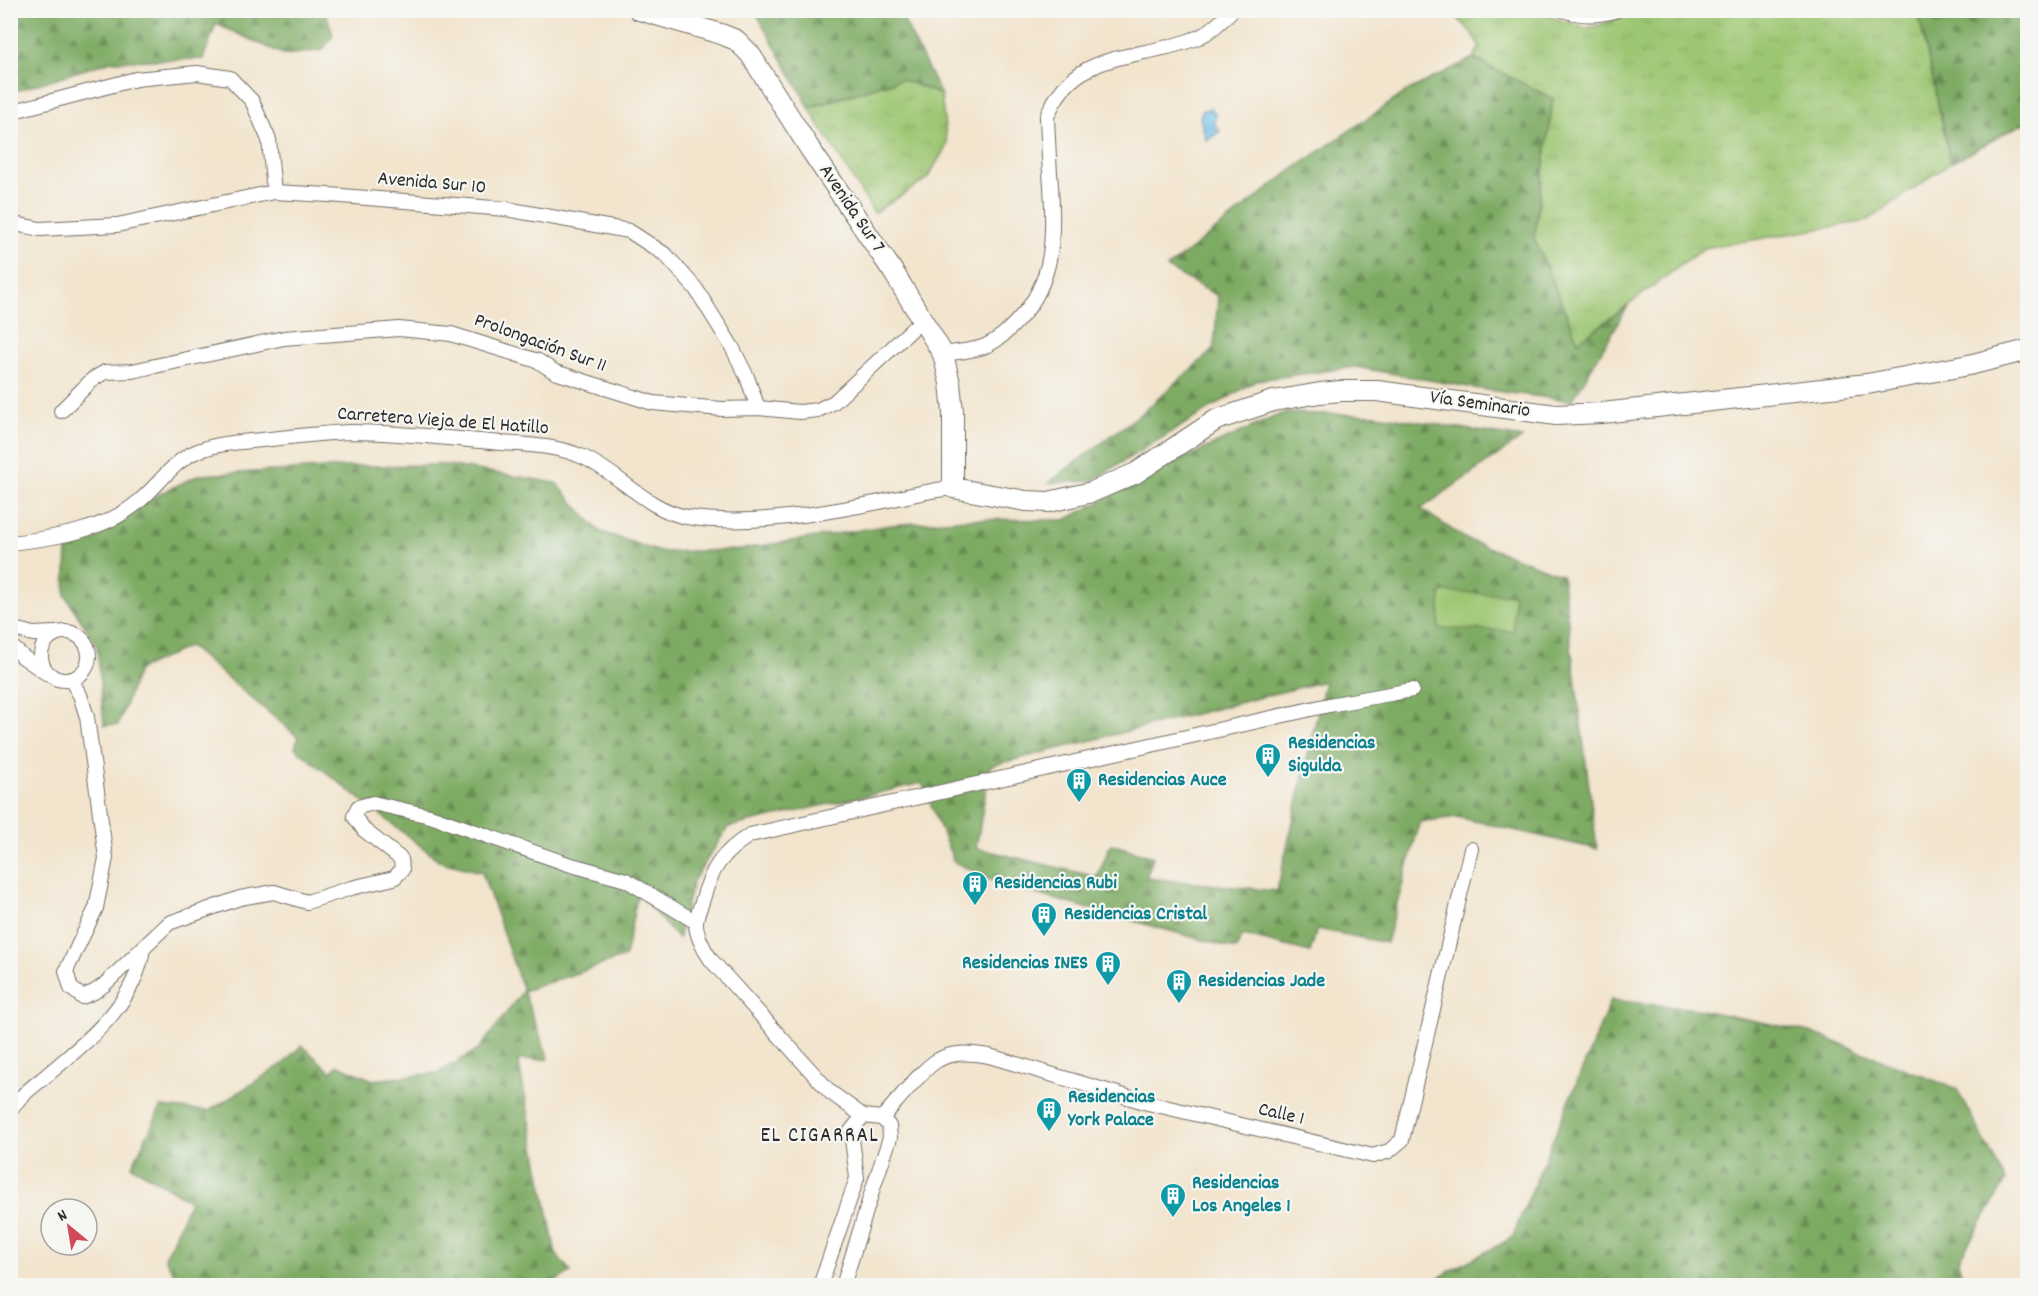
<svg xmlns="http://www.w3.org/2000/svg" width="2038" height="1296" font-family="Dekko,sans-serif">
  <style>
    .grass { fill: url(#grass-tufts); stroke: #64784e; stroke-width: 1.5 }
    .forest { fill: url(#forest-firs); stroke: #546b48; stroke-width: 1.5; fill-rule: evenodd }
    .green { fill: #9dc672; stroke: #64784e; stroke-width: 1.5 }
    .water { fill: url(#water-waves); stroke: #4e768c; stroke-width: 1.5 }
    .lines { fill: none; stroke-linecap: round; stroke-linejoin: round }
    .street-casing { stroke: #716c64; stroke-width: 16 }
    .secondary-casing { stroke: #716c64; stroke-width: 22 }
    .street { stroke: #fff; stroke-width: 14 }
    .secondary { stroke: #fff; stroke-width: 20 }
    .labels { text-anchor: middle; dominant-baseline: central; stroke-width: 4.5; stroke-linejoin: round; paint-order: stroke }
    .street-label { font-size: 20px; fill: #2b2b2b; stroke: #f6f6f2 }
    .culture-label { font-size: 20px; font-weight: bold; fill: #0d838f; stroke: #f6f6f2; text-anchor: start }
    .neighbourhood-label { font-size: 21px; letter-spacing: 1.5px; fill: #2b2b2b; stroke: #f6f6f2 }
  </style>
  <defs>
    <pattern id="grass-tufts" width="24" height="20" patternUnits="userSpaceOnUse" patternTransform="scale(1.5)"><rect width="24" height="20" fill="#9dc672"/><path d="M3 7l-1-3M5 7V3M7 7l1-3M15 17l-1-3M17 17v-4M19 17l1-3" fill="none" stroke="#87aa63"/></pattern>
    <pattern id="forest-firs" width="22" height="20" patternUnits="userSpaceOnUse" patternTransform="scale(1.5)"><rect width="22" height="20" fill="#7eab64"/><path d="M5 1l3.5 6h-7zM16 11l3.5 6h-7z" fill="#678b53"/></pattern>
    <pattern id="water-waves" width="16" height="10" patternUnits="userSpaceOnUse" patternTransform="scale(1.5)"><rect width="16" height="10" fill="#71c2ec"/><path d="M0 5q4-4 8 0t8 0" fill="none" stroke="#5d9ebf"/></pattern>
  </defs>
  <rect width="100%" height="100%" fill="#f6f6f2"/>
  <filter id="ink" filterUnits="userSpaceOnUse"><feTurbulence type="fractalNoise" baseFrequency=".0167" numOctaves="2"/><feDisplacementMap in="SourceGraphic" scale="12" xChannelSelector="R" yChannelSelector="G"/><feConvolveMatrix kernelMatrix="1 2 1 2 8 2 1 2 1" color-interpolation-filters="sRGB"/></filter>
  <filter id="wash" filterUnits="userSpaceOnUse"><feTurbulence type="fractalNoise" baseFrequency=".008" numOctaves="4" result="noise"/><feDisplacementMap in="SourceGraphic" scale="24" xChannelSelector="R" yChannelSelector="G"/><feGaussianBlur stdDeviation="1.35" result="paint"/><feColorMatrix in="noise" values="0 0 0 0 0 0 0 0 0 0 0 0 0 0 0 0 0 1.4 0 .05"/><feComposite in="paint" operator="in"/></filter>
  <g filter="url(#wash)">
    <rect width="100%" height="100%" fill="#f2e4cd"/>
    <path class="grass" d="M 1451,11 L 1531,11 L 1586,28 L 1597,26 L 1636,11 L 1918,11 L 1951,163 L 1867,221 L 1704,248 L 1578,342 L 1534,238 L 1553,99 L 1473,58 L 1480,47 L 1471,32 Z
      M 901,79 L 941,95 L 947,145 L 927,179 L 874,213 L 809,108 Z"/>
    <path class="forest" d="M 11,10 L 325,11 L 333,35 L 323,50 L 285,55 L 216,24 L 203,59 L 111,61 L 19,90 L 11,90 Z
      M 755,11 L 899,11 L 941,95 L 901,79 L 809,107 Z
      M 1918,11 L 2027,11 L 2027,121 L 1951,163 Z
      M 1473,58 L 1553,99 L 1534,238 L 1578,341 L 1628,306 L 1572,401 L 1480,389 L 1355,367 L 1257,380 L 1091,481 L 1048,483 L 1143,412 L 1214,349 L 1218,296 L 1167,268 L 1292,170 L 1409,90 Z
      M 1283,413 L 1377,415 L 1522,438 L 1421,509 L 1466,539 L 1562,575 L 1597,849 L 1457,817 L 1420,822 L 1386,943 L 1317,929 L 1310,952 L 1243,935 L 1236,949 L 1003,885 L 954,862 L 922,783 L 728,827 L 693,881 L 678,939 L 638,893 L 625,957 L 523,991 L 549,1059 L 518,1060 L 556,1254 L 571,1272 L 547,1286 L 180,1285 L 165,1258 L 190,1201 L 132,1166 L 161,1107 L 209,1111 L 283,1064 L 302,1045 L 331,1072 L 338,1065 L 373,1080 L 438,1073 L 479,1049 L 523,991 L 482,872 L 441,862 L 295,748 L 298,737 L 189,646 L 138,670 L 118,725 L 104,725 L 97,646 L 65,595 L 67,548 L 165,491 L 199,475 L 364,466 L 447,465 L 556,483 L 599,531 L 660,552 L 736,550 L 891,525 L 968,519 L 1065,520 L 1180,460 ZM 1325,681 L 1277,891 L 1146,878 L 1153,857 L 1111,844 L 1097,877 L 976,848 L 990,766 Z
      M 1611,1000 L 1696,1009 L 1810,1032 L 1957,1089 L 2006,1181 L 1958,1261 L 1964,1285 L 1729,1286 L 1726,1282 L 1714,1286 L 1429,1285 L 1448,1272 L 1512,1238 Z"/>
    <path class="green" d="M 1441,592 L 1514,595 L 1513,631 L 1439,628 Z"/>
    <path class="water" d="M 1210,108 L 1215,113 L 1216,117 L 1213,121 L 1220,131 L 1212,137 L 1206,140 L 1200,117 L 1202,111 Z"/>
  </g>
  <g filter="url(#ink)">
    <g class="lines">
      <defs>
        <path id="street" d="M 1563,10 C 1581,16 1598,16 1617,10
          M 10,112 L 136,79 L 197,73 L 230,78 L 252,101 L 269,140 L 274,192
          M 10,223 L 40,229 L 117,225 L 274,192 L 329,195 L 506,209 L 629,231 L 666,255 L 696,289 L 732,347 L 747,377 L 758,408
          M 943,354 C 956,352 970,351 983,347 C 998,341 1008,331 1019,319 C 1055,281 1054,235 1051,186 C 1049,163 1048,140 1047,117 C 1074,46 1141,62 1199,37 C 1212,31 1223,20 1232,10
          M 61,411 L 93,379 L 105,372 L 132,371 L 284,338 L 399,329 L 451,334 L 538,361 L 555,372 L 653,403 L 722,409 L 758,408 L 800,412 L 818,410 L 834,402 L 923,319
          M 10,543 C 54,538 103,531 137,503 C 156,488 171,464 193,453 C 217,442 245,442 271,439 C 298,436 324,433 351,432 C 397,432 444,438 490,442 C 521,445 554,444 583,457 C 619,473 647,510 687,517 C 746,527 825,513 885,501 C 908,496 930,490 953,488
          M 10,628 L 33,634 L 56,633
          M41 656a24 24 0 1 1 48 0a24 24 0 1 1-48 0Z
          M 10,645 L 23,657 L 46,673
          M 71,680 L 80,695 L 87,717 L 106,858 L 96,908 L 66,971 L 71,988 L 82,997 L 94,992 L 104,985 L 169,923 L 240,898 L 274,892 L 307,902 L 351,888 L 394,878 L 402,870 L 401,859 L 364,830 L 354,816 L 358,807 L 373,803 L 430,816 L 568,864 L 626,880 L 696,922
          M 10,1111 C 19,1096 34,1086 47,1075 C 87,1041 136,1004 143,948
          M 863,1116 L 830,1092 L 711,960 C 704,950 695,933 696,921 C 697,915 700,908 702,902 C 711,870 721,853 750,835 L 1329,705 L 1412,690
          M 882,1118 C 895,1104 923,1068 938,1060 C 954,1051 972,1053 989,1056 L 1148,1103 L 1373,1156 L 1389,1151 L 1402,1140 L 1471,849
          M 820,1286 L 857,1178 L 851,1131 L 863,1116 L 882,1118 L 889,1126 L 890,1138 L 875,1182 L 843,1286"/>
        <path id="secondary" d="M 639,10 L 721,34 L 736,40 L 750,54 L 810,149 L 894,273 L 943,354 L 950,383 L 953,412 L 953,488 L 1026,501 L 1049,502 L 1092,492 L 1136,473 L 1216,420 L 1273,401 L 1320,393 L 1341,391 L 1377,391 L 1556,415 L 1602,413 L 1867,384 L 1969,365 L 2028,350"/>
      </defs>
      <use href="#street" class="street-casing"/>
      <use href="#secondary" class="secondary-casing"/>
      <use href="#street" class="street"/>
      <use href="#secondary" class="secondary"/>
    </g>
  </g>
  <defs>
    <symbol id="building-pin" viewBox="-11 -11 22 30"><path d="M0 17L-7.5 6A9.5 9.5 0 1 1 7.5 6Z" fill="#0f9aa8" stroke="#f6f6f2"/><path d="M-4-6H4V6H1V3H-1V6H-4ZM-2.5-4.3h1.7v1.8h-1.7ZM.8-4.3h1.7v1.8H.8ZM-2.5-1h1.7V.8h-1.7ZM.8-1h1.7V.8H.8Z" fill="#fff"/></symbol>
  </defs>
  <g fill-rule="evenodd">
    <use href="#building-pin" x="1253" y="741" width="30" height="40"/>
    <use href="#building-pin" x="1064" y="766" width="30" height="40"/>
    <use href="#building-pin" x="960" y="869" width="30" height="40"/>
    <use href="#building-pin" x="1029" y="900" width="30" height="40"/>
    <use href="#building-pin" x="1093" y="949" width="30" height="40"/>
    <use href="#building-pin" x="1164" y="967" width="30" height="40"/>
    <use href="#building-pin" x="1034" y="1095" width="30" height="40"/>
    <use href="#building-pin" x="1158" y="1181" width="30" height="40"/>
  </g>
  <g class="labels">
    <g class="street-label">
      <text transform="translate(432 184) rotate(5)">Avenida Sur 10</text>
      <text transform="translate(851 209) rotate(56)">Avenida Sur 7</text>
      <text transform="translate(540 344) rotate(20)">Prolongación Sur 11</text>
      <text transform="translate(1480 405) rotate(8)">Vía Seminario</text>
      <text transform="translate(443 422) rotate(4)">Carretera Vieja de El Hatillo</text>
      <text transform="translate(1281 1115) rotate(13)">Calle 1</text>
    </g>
    <g class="culture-label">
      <text x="1288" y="744">Residencias<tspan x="1288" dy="23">Sigulda</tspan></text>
      <text x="1098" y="781">Residencias Auce</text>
      <text x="994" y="884">Residencias Rubi</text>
      <text x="1064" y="915">Residencias Cristal</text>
      <text x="1088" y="964" text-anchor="end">Residencias INES</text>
      <text x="1198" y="982">Residencias Jade</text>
      <text x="1068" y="1098">Residencias<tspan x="1068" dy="23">York Palace</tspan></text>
      <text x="1192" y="1184">Residencias<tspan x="1192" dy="23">Los Angeles 1</tspan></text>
    </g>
    <g class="neighbourhood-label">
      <text x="820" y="1137">EL CIGARRAL</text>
    </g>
  </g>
  <rect width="2038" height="1296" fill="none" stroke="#f6f6f2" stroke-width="36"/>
  <g transform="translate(69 1227) rotate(330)"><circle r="28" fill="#f6f6f2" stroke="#a5a5a2" stroke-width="1.5"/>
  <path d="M0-4.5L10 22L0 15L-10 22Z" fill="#d1495b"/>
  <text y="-9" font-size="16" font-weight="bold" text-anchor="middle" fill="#2b2b2b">N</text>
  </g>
</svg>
